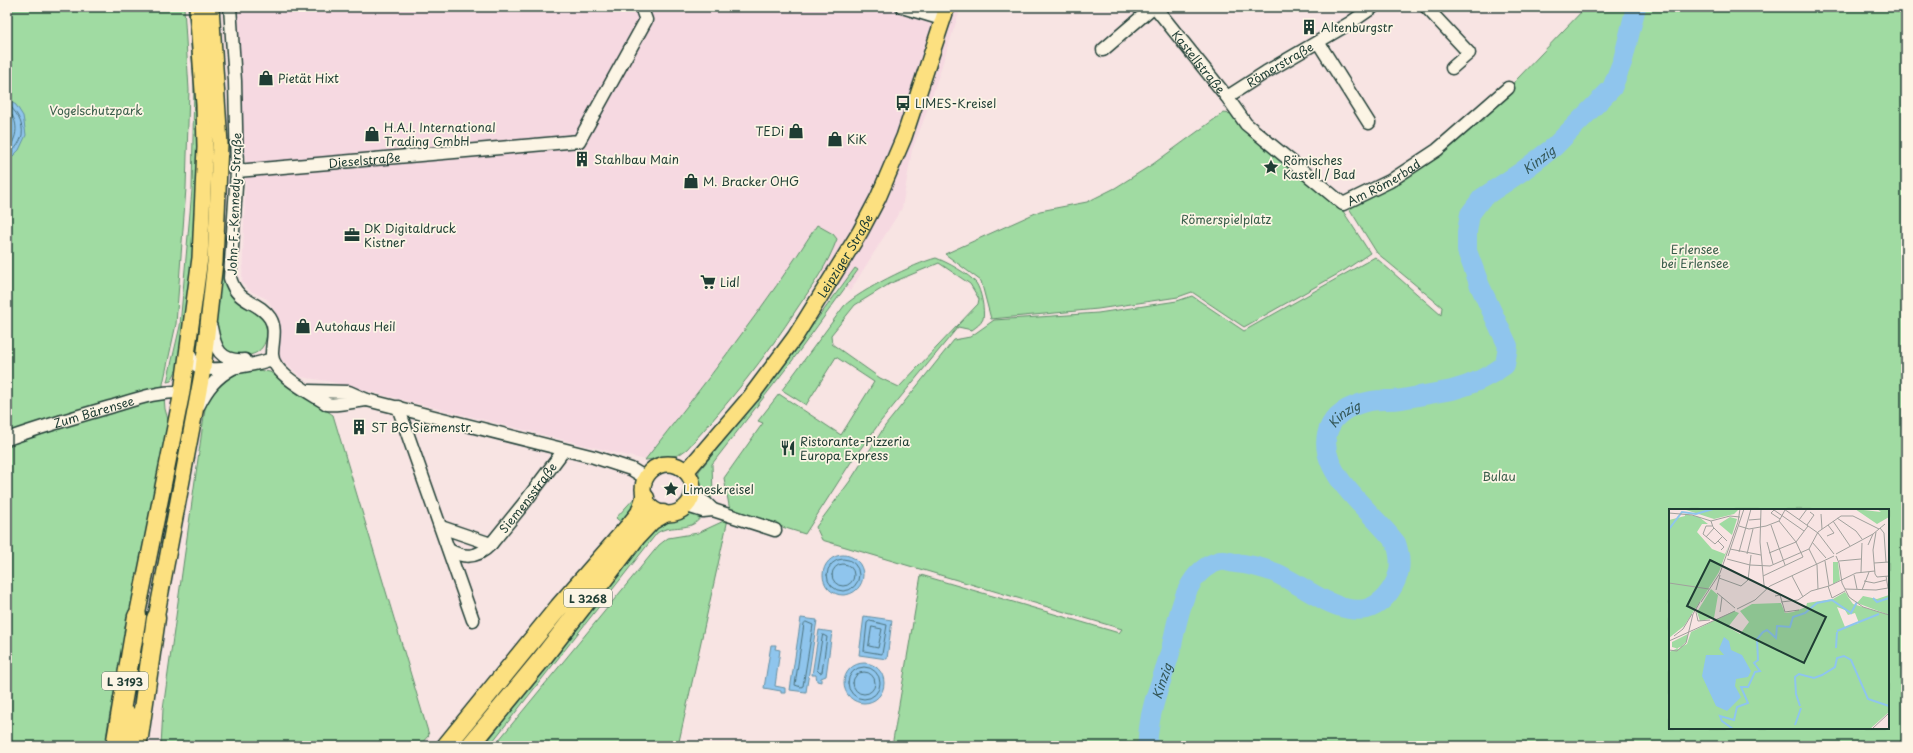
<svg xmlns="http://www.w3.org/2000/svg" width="1913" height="753" font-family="'Playpen Sans',sans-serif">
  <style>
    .built { fill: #f6d9e1 }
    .green { fill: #a0dba2; stroke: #608c6b; fill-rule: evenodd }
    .water { fill: #8fc5ed; stroke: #628fa3 }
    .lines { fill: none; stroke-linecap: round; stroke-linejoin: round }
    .shore { stroke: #4c737e; stroke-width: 1 }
    .river { stroke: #8fc5ed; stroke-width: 20 }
    .minor-casing { stroke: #1f3d34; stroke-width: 15 }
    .major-casing { stroke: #1f3d34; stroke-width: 18 }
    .highway-casing { stroke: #1f3d34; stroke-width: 21 }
    .minor { stroke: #fcf5e5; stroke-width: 12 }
    .major { stroke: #fce080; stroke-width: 15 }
    .highway { stroke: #fce080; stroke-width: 18 }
    .labels { text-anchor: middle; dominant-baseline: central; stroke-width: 3.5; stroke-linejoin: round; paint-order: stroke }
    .shield { fill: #fcf5e5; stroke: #617469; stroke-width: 1 }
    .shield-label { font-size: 11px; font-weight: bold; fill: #1f3d34 }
    .poi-label { font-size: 12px; fill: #1f3d34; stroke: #fcf5e5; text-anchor: start }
    .street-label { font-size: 12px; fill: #1f3d34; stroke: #fcf5e5 }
    .park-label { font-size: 12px; fill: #395d4a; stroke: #fcf5e5 }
    .water-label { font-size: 13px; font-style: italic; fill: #355859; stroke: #fcf5e5 }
    .inset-river { fill: none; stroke: #8fc5ed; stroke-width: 2 }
    .inset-road { fill: none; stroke: #a1a19d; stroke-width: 1 }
    .view { fill: #1f3d34; fill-opacity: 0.15; stroke: #1f3d34; stroke-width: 2 }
    .inset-edge { fill: none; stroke: #1f3d34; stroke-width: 2 }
  </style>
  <rect width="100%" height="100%" fill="#f8e4e3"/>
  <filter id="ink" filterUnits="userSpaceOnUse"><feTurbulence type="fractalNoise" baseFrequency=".025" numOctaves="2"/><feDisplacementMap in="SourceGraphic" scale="8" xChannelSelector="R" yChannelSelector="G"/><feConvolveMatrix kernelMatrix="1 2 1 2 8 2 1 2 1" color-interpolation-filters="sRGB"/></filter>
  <g filter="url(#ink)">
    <path class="built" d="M 223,7 L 961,7 L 926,114 L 912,150 L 902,208 L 850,291 L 821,273 L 833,251 L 817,225 L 791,266 L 742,335 L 645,460 L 327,381 L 301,377 L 279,358 L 278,322 L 274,310 L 267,299 L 250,291 L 242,283 L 246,161 Z"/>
    <path class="green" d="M 7,7 L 184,7 L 189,90 L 186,188 L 176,324 L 163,384 L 165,409 L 170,427 L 109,718 L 105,746 L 7,746 Z
      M 188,7 L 191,7 L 199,105 L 195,258 L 182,359 L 171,381 L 167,382 L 180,326 L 192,190 L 194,85 Z
      M 1586,7 L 1906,7 L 1906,746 L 892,746 L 921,575 L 1119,633 L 1122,629 L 822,540 L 816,527 L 850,481 L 885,426 L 954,340 L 970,337 L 994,320 L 1098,313 L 1177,301 L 1192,296 L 1244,331 L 1375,257 L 1441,315 L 1442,307 L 1377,253 L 1347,205 L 1474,124 ZM 1670,510 L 1888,510 L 1888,728 L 1670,728 Z
      M 1223,113 L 1233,114 L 1245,132 L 1341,208 L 1370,253 L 1345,270 L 1244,327 L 1192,292 L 1178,297 L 1098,309 L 991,319 L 981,281 L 945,254 L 1040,211 L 1087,202 L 1115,188 L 1153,164 Z
      M 817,225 L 833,234 L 837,239 C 828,264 813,285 798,307 C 765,358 728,404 687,449 C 684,451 682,453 678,455 C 675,456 649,460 645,460 C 705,383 765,307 817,225 Z
      M 936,258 C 947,262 969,274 976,283 C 981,290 985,310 983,319 C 981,324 976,327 972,330 L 958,327 L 881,421 L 853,459 L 805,534 L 730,511 L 724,478 L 763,423 L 758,421 L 779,394 L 841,435 L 874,382 L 836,357 L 806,405 L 782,390 L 844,306 C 861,290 913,264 936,258 ZM 939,263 L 970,284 L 979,299 L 978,304 L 899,387 L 880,378 L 832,344 L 831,335 L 855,305 L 891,283 Z
      M 855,268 L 858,270 L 792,361 L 712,464 L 713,495 L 708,501 C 700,492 696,484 699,471 L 755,403 Z
      M 220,271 L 226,272 C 225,281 225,288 231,296 C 239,307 255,307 263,319 C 272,332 265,355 247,355 C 233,356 220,350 216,336 C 214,327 220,283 220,271 Z
      M 252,369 L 270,372 L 333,415 L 429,735 L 419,746 L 161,746 L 163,709 L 205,409 C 214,380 223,376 252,369 Z
      M 638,494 L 641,499 L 624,525 L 616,518 Z
      M 687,513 L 696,514 L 701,517 C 690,533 672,523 657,533 L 489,746 L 484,746 L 662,518 L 672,517 Z
      M 728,519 L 678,746 L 494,746 L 659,545 L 668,538 L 698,533 Z"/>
    <path class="water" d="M 7,99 L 16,105 L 23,116 L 26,135 L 19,150 L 7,162 Z
      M823 575a20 20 0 1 1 40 0a20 20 0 1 1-40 0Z
      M 864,616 L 892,620 L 887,659 L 859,655 Z
      M 801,618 L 817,620 L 806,692 L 790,690 Z
      M 819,630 L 832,632 L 826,676 L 821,678 L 821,682 L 817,681 L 816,675 L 812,675 Z
      M 771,645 L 776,645 L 775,649 L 780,650 L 775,686 L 785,688 L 785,693 L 781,693 L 781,691 L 764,688 Z
      M844 683a20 20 0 1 1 40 0a20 20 0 1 1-40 0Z"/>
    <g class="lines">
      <path class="shore" d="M 7,104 C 16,110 24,124 22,135 C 20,144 13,151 7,157
        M 7,110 C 20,120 18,139 7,150
        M827 575a16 16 0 1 1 32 0a16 16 0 1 1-32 0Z
        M832 575a11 11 0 1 1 22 0a11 11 0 1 1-22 0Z
        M 870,621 L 887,625 L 882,654 L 864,651 L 867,623 Z
        M 806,622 L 813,625 L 803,686 L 801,687 L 795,685 L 804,624 Z
        M 872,627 L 882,629 L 878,648 L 869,646 Z
        M 823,635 L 827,637 L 822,672 L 820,673 L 817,670 Z
        M848 683a16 16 0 1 1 32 0a16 16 0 1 1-32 0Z
        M853 683a11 11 0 1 1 22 0a11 11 0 1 1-22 0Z"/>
      <path class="river" id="s1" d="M 1148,746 C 1147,740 1148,734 1149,728 C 1152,699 1164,677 1171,649 C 1178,620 1183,570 1220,561 C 1224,560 1230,562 1235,563 C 1248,564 1263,568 1276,573 C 1310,588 1359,636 1390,591 C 1401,575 1402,561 1396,543 C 1379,521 1357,503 1341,481 C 1314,443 1324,410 1371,401 C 1381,399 1392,401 1402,399 C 1419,396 1436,393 1452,390 C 1471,385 1489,377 1505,365 L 1508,346 L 1480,286 L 1467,251 L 1467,232 L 1470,214 L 1482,198 L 1521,172 L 1554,147 L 1612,88 L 1623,60 L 1636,7"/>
      <defs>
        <g id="minor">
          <path d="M 230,7 L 235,81 L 237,171 L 230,278 C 238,305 257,299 270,318 C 277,329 272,342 272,354 C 272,374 311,393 327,404 C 338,406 354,401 367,400"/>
          <path d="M 902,7 L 942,19"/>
          <path id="s2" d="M 1155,7 L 1227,97 L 1246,124 L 1343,204 L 1390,181 L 1437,150 L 1508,88"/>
          <path d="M 1426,7 L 1469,53 L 1452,68"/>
          <path d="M 1318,42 L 1369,123"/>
          <path d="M 1103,50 L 1153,7"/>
          <path id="s3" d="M 1227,97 L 1266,72 L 1350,23 L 1373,7"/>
          <path id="s4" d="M 237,171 L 579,141 L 646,20 L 641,7"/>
          <path d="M 211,327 C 215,349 220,362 245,360"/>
          <path d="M 188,351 C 190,355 192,362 196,365 C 207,375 258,364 272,359"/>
          <path d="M 309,391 L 349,392 L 367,400 L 594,457 L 631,469 L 646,478"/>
          <path d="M 199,405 C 207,389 216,377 233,368"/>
          <path d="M 398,407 L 473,620"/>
          <path id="s5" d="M 7,439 C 41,427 75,417 110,407 C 134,400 157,391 182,392"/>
          <path d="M 693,495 L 706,503 L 713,510"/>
          <path d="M 687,506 L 703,511 L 713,510 L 775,530"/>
          <path id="s6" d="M 441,527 L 491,544 L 525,502 L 564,450"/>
          <path d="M 449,550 C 465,559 478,558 491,544"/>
        </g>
        <g id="major">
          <circle cx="668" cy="489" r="25"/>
          <path id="s7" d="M 686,472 L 751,396 L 795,337 L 860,232 L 878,198 L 904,137 L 947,7"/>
          <path d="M 137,616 L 182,392 L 200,258 L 205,147 L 204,105 L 197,7"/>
          <path d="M 156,618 L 203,369 L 215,262 L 220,144 L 211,7"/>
        </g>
        <path id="highway" d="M 139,737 L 156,618
          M 115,746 L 137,616
          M 129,746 L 129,716
          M 446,746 L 559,607 L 628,528 L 640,513 L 645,498
          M 470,746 L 540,661 L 637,536 L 651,521 L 663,514"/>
      </defs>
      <use href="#minor" class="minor-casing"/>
      <use href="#major" class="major-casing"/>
      <use href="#highway" class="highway-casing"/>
      <use href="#minor" class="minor"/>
      <use href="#major" class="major"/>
      <use href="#highway" class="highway"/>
    </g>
  </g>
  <defs>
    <symbol id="building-bare" viewBox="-9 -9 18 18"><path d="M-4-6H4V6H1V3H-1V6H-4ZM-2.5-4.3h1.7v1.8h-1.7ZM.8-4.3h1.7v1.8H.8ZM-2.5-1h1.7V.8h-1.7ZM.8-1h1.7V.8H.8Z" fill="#1f3d34" stroke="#fcf5e5" stroke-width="2.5" paint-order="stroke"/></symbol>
    <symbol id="shop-bare" viewBox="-9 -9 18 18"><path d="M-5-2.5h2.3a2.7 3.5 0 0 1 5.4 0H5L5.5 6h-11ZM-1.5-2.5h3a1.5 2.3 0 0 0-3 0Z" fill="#1f3d34" stroke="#fcf5e5" stroke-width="2.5" paint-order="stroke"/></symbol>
    <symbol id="bus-bare" viewBox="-9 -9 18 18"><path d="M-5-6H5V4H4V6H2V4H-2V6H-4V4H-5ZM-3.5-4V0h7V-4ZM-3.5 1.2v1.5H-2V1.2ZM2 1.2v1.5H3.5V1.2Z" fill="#1f3d34" stroke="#fcf5e5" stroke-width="2.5" paint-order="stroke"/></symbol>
    <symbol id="sight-bare" viewBox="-9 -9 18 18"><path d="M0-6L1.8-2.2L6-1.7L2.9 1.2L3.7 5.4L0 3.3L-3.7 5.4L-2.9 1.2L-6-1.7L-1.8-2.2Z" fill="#1f3d34" stroke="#fcf5e5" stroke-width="2.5" paint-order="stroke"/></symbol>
    <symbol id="office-bare" viewBox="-9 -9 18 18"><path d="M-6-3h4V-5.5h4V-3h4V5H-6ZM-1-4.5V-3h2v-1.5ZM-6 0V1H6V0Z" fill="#1f3d34" stroke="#fcf5e5" stroke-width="2.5" paint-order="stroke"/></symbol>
    <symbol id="supermarket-bare" viewBox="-9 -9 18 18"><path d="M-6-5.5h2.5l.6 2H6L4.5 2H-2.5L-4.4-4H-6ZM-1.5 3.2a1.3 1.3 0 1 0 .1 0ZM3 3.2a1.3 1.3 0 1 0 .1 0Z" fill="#1f3d34" stroke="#fcf5e5" stroke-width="2.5" paint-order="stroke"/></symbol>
    <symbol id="restaurant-bare" viewBox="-9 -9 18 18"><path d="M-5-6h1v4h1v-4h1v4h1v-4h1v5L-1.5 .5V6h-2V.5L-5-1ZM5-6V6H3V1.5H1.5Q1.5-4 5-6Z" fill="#1f3d34" stroke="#fcf5e5" stroke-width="2.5" paint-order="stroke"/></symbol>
  </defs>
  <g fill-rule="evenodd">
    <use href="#building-bare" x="1298" y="16" width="22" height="22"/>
    <use href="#shop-bare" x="255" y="67" width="22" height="22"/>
    <use href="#bus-bare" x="892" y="92" width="22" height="22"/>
    <use href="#shop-bare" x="785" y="120" width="22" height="22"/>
    <use href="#shop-bare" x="361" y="123" width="22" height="22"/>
    <use href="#shop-bare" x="824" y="128" width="22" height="22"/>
    <use href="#building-bare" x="571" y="148" width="22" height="22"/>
    <use href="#sight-bare" x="1260" y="156" width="22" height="22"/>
    <use href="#shop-bare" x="680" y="170" width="22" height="22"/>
    <use href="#office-bare" x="341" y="224" width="22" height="22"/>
    <use href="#supermarket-bare" x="697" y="271" width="22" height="22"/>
    <use href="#shop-bare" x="292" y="315" width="22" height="22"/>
    <use href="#building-bare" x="348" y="416" width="22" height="22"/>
    <use href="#restaurant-bare" x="777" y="437" width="22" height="22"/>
    <use href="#sight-bare" x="660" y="478" width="22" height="22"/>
  </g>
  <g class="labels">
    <g class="shield">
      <rect x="564" y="589" width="48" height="18" rx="3"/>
      <rect x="102" y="672" width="46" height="18" rx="3"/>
    </g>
    <g class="shield-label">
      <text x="588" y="598">L 3268</text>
      <text x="125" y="681">L 3193</text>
    </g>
    <g class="poi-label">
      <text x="1321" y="27">Altenburgstr</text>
      <text x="278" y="78">Pietät Hixt</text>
      <text x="915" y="103">LIMES-Kreisel</text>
      <text x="384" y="127">H.A.I. International<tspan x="384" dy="14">Trading GmbH</tspan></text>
      <text x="784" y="131" text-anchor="end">TEDi</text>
      <text x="847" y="139">KiK</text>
      <text x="594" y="159">Stahlbau Main</text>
      <text x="1283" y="160">Römisches<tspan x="1283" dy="14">Kastell / Bad</tspan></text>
      <text x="703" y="181">M. Bracker OHG</text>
      <text x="364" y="228">DK Digitaldruck<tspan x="364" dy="14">Kistner</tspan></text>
      <text x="720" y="282">Lidl</text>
      <text x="315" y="326">Autohaus Heil</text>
      <text x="371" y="427">ST BG Siemenstr.</text>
      <text x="800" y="441">Ristorante-Pizzeria<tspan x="800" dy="14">Europa Express</tspan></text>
      <text x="683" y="489">Limeskreisel</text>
    </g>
    <g class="street-label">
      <text stroke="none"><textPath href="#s2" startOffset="70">Kastellstraße</textPath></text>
      <text stroke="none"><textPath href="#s3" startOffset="62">Römerstraße</textPath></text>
      <text stroke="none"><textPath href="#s4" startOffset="128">Dieselstraße</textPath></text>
      <text stroke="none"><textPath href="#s2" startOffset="320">Am Römerbad</textPath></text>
      <text transform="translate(234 204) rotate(-88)">John-F.-Kennedy-Straße</text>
      <text stroke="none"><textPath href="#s7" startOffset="269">Leipziger Straße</textPath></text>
      <text stroke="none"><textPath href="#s5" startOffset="91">Zum Bärensee</textPath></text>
      <text stroke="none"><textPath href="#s6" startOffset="112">Siemensstraße</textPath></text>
    </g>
    <g class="park-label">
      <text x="96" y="110">Vogelschutzpark</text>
      <text x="1226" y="219">Römerspielplatz</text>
      <text x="1695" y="249">Erlensee<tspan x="1695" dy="14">bei Erlensee</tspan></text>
      <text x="1499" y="476">Bulau</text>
    </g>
    <g class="water-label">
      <text stroke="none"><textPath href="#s1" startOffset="1025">Kinzig</textPath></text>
      <text stroke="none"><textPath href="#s1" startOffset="605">Kinzig</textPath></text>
      <text stroke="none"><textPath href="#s1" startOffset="67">Kinzig</textPath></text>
    </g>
  </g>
  <g transform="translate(1669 509)">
    <rect width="220" height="220" fill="#f8e4e3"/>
    <path d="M 14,0 L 70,0 L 65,5 L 45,10 ZM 186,0 L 212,3 L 208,0 L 220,0 L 220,8 L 208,15 ZM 16,5 L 30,8 L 39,15 L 33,15 L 28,23 L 43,40 L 56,45 L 60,36 L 50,63 L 38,82 L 15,117 L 0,129 L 0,11 L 16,7 ZM 61,8 L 68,10 L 63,26 L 50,15 ZM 164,53 L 169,53 L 171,71 L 164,75 ZM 42,80 L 49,86 L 45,109 L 31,112 L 28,103 ZM 176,83 L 186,94 L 177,85 L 184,95 L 220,106 L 220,203 L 201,220 L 0,220 L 0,143 L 18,135 L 22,123 L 65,102 L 70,104 L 59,118 L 71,125 L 80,113 L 71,102 L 83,95 L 112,94 L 116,104 L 124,103 L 137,98 L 138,94 L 164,90 ZM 168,98 L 176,101 L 179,106 L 186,104 L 190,114 L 176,118 ZM 220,86 L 220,106 L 188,94 L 194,87 L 208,90 ZM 19,125 L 18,132 L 10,140 L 3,138 L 3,133 Z" fill="#a0dba2" fill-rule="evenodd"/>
    <path d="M 55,128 L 60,132 L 62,141 L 73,146 L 82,162 L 79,168 L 67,170 L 66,177 L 72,188 L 58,202 L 47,197 L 33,167 L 37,146 L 55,146 L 50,140 Z" fill="#8fc5ed"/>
    <path class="inset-river" d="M 0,20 L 13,3 L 27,5 L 44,0M 204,89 L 208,93 L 220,89M 185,115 L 210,105M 168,122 L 185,115M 167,139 L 168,123M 131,197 L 127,185 L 126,168 L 130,165 L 145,169 L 153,166 L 166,158 L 168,149 L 175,147 L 182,151 L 199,190 L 220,197M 126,216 L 132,199M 64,220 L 53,212 L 51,207 L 65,211 L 68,198 L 79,194 L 72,178 L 79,178 L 86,163 L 91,162 L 85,154 L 89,151 L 88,130 L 94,123 L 98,121 L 107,129 L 108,117 L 121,118 L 124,108 L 136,104 L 148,94 L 163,91 L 182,104 L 188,93"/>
    <path class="inset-road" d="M 92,0 L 91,33 L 95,76 L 97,80M 115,0 L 149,24 L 165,45M 0,4 L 23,6 L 42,12 L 61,7 L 71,8M 152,5 L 153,20M 168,9 L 187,22 L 193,30M 111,10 L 102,4 L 105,1 L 135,22M 80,11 L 92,10M 130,11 L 138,0M 42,12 L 44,18 L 58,32M 164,12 L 181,37M 102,16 L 116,56M 138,16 L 145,6 L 141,3M 43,17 L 37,17 L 34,25 L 46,35 L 53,28M 70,17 L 80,20 L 97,17 L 110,12 L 116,1M 211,19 L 215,24 L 217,53M 207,23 L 204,41 L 206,65 L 208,68 L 220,67M 158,27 L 165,24 L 159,16M 37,28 L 45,19M 49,32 L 55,38 L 52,41M 98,33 L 104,55M 143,33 L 157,49M 199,36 L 204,25M 61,40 L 92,46M 140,40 L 148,56 L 149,80M 70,43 L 82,0M 100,44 L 127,33 L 139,17M 78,45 L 84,20M 167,45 L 204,25 L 216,15M 59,47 L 75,0M 167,47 L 170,54 L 173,74 L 180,88 L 194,98 L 220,106M 58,50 L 81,56 L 101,57 L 140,40 L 149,23 L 172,7 L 184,7 L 210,20M 156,52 L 160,77M 170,52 L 192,50M 205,54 L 220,53M 192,63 L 193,34M 185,66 L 188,80M 94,67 L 134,48 L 127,33 L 110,12M 123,67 L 134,88M 217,67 L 219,79M 50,69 L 72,77 L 79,71 L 82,46M 195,72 L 205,74 L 217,71M 0,74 L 40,80M 159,77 L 163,89 L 176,82M 176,80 L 207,81 L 219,79M 47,81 L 51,66M 193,81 L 200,63M 48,84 L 66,99M 106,87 L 111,86 L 116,103 L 130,101M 32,93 L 51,64 L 69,13 L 71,0M 112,93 L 129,91 L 142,82 L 160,77 L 187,64 L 206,62M 68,100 L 86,91 L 101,77 L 165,47M 27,103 L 29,112 L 41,111M 51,103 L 53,88M 5,127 L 14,120 L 23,105M 0,132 L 66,102M 0,141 L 8,142 L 17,134 L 24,105 L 31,93M 203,220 L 220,204"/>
    <path class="view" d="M 41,51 L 157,108 L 135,154 L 18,97 Z"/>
    <rect width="220" height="220" class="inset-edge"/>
  </g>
  <rect width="1913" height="753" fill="none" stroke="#fcf5e5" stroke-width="24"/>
  <rect x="12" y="12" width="1889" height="729" fill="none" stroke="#1f3d34" stroke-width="1.5" filter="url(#ink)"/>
</svg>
